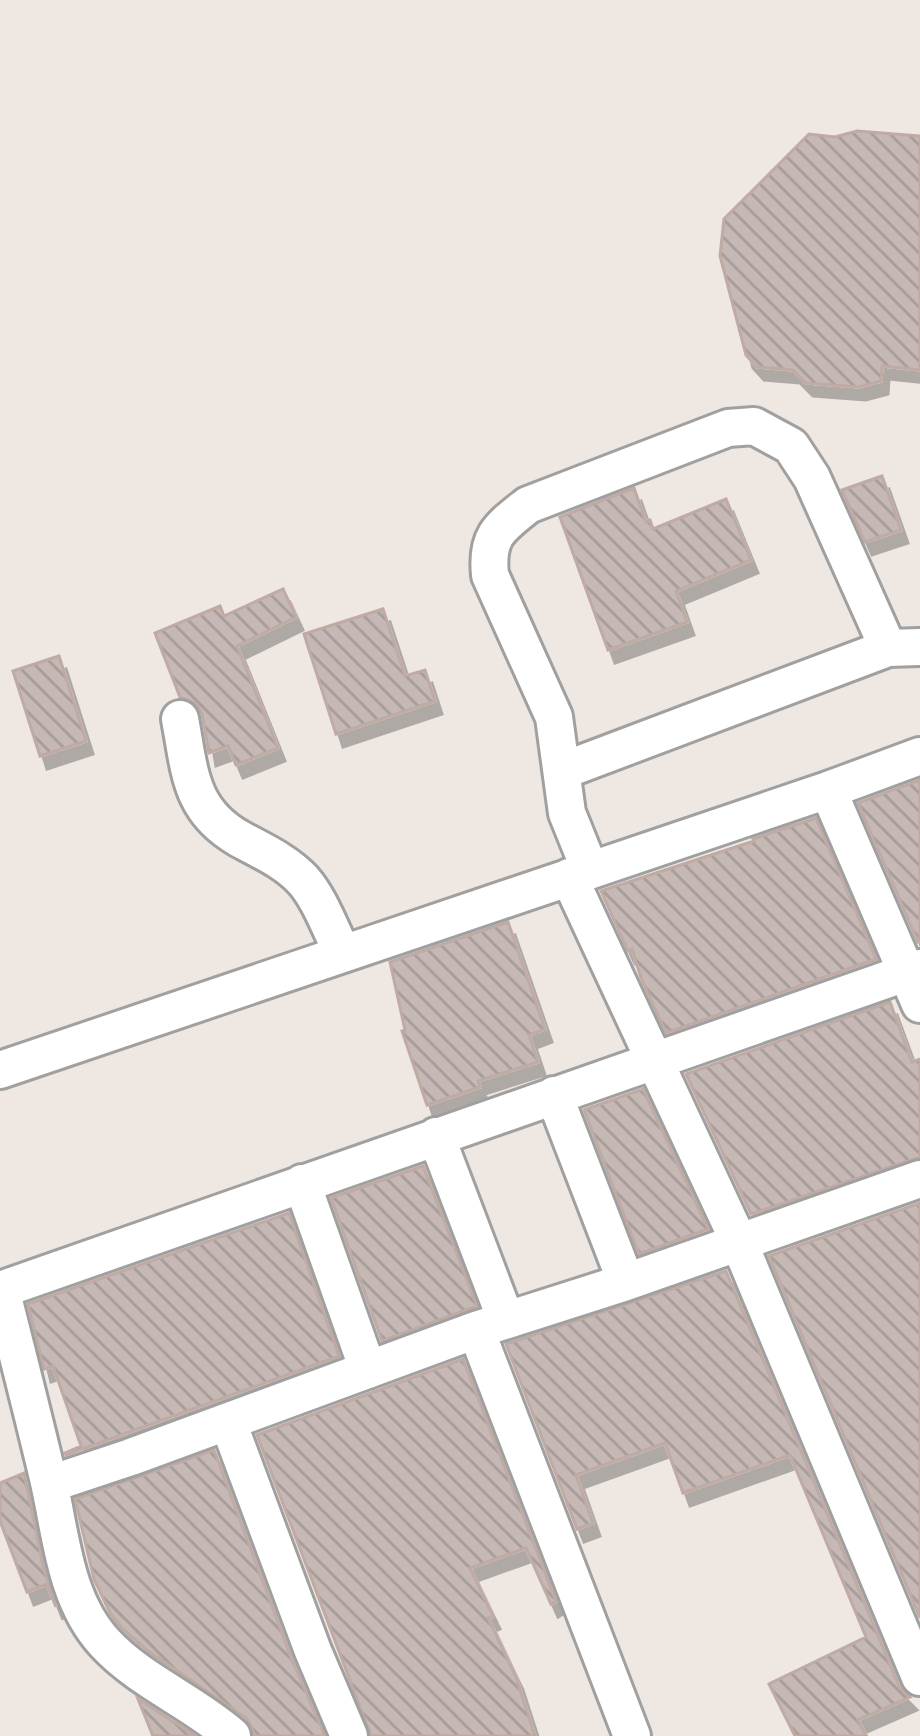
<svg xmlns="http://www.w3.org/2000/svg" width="920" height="1736" font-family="'Golos Text',sans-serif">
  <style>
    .building { fill: url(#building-back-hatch); stroke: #c0aaa4; stroke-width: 3; filter: url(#shadow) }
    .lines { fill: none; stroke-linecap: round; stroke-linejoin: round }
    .minor-casing { stroke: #a0a0a0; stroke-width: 42 }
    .minor { stroke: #fff; stroke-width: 36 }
  </style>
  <defs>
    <pattern id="building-back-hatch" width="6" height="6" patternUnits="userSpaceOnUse" patternTransform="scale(3)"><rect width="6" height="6" fill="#c5b8b5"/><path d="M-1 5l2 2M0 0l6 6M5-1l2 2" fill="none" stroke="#a99e9b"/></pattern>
    <filter id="shadow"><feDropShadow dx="7" dy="13" stdDeviation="0" flood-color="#0004"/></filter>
  </defs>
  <rect width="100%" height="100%" fill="#eee7e2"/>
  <path class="building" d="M 857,131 L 920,136 L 920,370 L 882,366 L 881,381 L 859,387 L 806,383 L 793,370 L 757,367 L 746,355 L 720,256 L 724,219 L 809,134 L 835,137 Z
    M 882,476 L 901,530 L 865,542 L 842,490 Z
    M 634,488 L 646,522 L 650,520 L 653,529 L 726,499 L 751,560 L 676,591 L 687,622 L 608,650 L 560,517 Z
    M 283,589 L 296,617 L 237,646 L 278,748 L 236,765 L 228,746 L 209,753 L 202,714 L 196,704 L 180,697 L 155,633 L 220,606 L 224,616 Z
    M 383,609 L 405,676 L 425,670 L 435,701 L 336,734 L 304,634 Z
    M 59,656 L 86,741 L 40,756 L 13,671 Z
    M 920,780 L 920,941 L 918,942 L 858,803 Z
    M 816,818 L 876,959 L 666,1033 L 641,978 L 632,949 L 628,951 L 601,891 L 754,841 L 753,839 Z
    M 508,922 L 545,1029 L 529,1035 L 538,1062 L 478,1081 L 480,1087 L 427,1105 L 402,1031 L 405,1030 L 390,962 Z
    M 890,1002 L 912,1062 L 920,1059 L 920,1157 L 751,1214 L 686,1074 Z
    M 643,1089 L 708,1229 L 639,1254 L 584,1110 Z
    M 423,1166 L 477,1306 L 382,1341 L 331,1198 Z
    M 920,1203 L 920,1618 L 769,1256 Z
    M 289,1213 L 339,1356 L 66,1455 L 65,1453 L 81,1446 L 53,1366 L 44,1369 L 28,1304 Z
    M 726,1271 L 899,1686 L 910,1697 L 858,1720 L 866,1736 L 795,1736 L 769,1684 L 866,1637 L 790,1455 L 683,1493 L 665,1443 L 576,1475 L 593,1523 L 577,1529 L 506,1344 Z
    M 463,1359 L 556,1601 L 551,1604 L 526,1548 L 470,1568 L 493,1616 L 488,1618 L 516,1677 L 535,1736 L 371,1736 L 257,1435 Z
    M 214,1450 L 292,1660 L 325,1736 L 254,1736 L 252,1727 L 246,1718 L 148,1651 L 122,1628 L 110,1613 L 94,1579 L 75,1499 Z
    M 24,1473 L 44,1570 L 56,1607 L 47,1584 L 27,1592 L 0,1521 L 0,1483 Z
    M 138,1699 L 188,1731 L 195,1736 L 153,1736 Z"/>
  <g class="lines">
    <defs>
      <path id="minor" d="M 180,719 C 190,771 189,810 240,839 C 262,851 285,861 303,880 C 320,899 331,931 343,954
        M 562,771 L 888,648 L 920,647
        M 828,790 L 920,1004
        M 590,870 L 567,813 L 554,717 L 490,575 C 486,536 499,528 528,505 L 728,428 L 754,426 L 791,446 L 812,478 L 888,648
        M 569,877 L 738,1240 L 920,1677
        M 0,1070 L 828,790 L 920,756
        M 554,1095 L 626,1282
        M 436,1136 L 506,1320
        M 302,1183 L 368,1370
        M 1,1289 C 17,1352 33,1415 48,1478 C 61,1533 64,1599 105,1643 C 140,1681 192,1701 232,1736
        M 0,1290 L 920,968
        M 476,1330 L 632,1736
        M 228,1422 L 313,1651 L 349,1736
        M 50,1484 L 131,1457 L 476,1330 L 626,1282 L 920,1179"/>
    </defs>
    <use href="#minor" class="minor-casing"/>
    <use href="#minor" class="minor"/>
  </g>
</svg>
